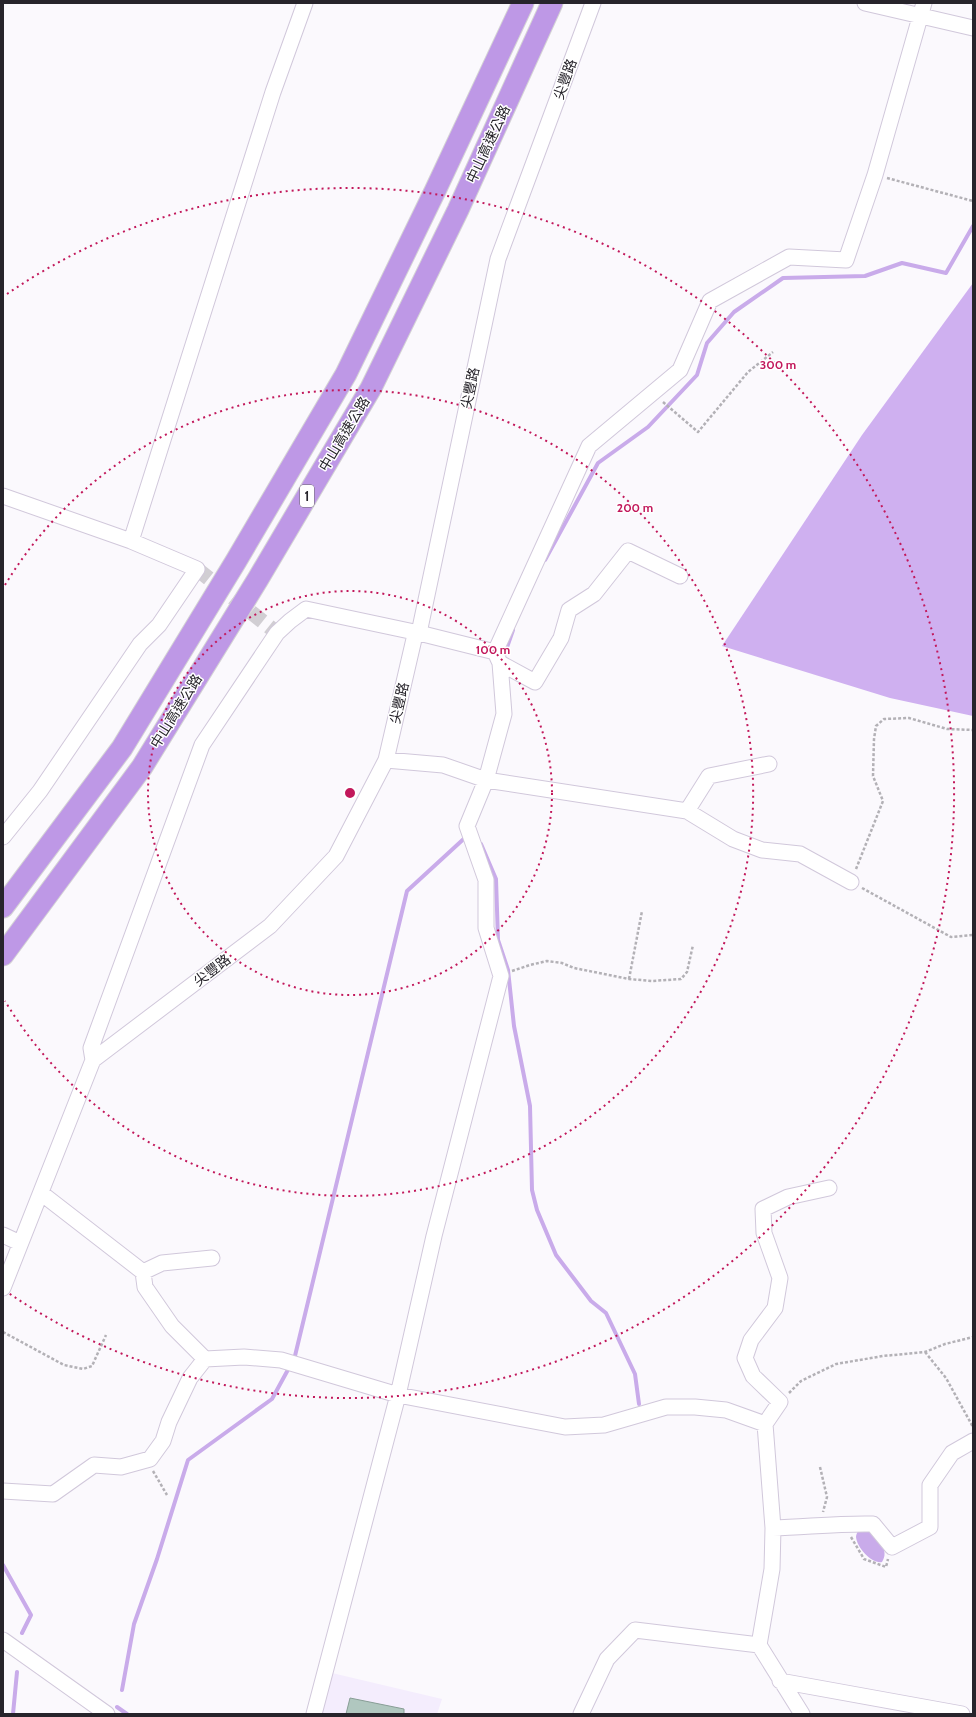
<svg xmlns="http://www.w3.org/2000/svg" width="976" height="1717" font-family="Cabin,'Noto Sans TC',sans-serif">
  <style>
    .built { fill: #f4edfd }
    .forest { fill: #cfb0f0 }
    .water { fill: #c9abea }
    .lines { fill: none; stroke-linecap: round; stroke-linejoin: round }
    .stream { stroke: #c9abea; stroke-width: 4 }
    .building { fill: #b0c7bf; stroke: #889e96 }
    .minor-tunnel { stroke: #d1ced3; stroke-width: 15; stroke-dasharray: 15 8; stroke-linecap: butt }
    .minor-casing { stroke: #d1c8db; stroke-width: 17 }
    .highway-casing { stroke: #d4d3d5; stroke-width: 23 }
    .path { stroke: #b3b1b6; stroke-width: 2.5; stroke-dasharray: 3 2; stroke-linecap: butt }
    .minor { stroke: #fff; stroke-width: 15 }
    .highway { stroke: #be98e6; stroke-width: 21 }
    .ring { fill: none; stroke: #c2185b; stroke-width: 2; stroke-dasharray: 2 4 }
    .labels { text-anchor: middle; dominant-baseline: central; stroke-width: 3; stroke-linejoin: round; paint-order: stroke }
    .shield { fill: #fff; stroke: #68666b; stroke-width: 1 }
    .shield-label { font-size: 13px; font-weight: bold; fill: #27242b }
    .street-label { font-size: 14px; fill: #27242b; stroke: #fff }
    .centre { fill: #c2185b; stroke: #fff; stroke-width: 2 }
    .ring-label { font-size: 12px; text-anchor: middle; font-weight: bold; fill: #c2185b; stroke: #fff; stroke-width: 3; stroke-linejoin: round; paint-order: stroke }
  </style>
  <rect width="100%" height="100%" fill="#fbf9fd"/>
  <path class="built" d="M 332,1673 L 442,1699 L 437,1714 L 322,1714 Z"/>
  <path class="forest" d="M 973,283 L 973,716 L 890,698 L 722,646 L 862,435 Z"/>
  <path class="water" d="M 858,1531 L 870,1531 C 878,1540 890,1550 882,1562 C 872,1564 857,1548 856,1537 C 856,1535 857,1533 858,1531 Z"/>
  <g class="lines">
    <path class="stream" d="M 545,560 L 598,463 L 648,427 L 697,375 L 707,343 L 734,312 L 783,278 L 865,276 L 902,263 L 946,273 L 973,226
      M 504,656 L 513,630
      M 481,844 L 496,879 L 498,940 L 508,970 L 514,1026 L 530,1106 L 532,1190 L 537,1210 L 556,1255 L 591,1301 L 606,1313 L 635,1374 L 639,1404
      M 294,1360 L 407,891 L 468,835
      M 3,1565 L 31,1615 L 22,1633
      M 122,1690 L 134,1624 L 157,1559 L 188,1460 L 272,1399 L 290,1366
      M 117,1707 L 127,1714
      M 13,1714 L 17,1672"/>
  </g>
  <path class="building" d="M 350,1698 L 404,1709 L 404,1714 L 346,1714 Z"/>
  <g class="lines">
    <path class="minor-tunnel" d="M 197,569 L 277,633"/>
    <defs>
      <path id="minor" d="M 865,3 L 973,28
        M 3,496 L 131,541 L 197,569 L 159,625 L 140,644 L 40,791 L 3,837
        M 131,541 L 273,92 L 305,3
        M 500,663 L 535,682 L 561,638 L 569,610 L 594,594 L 628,551 L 680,576
        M 386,760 L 443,765 L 486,780 L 687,811
        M 769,764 L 709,776 L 687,811 L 733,839 L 762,850 L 800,854 L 851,882
        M 93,1060 L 91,1048 L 202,745 L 277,633 L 290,621 L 306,609 L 419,633 L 495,652
        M 41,1193 L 143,1272 L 145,1287 L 172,1326 L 205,1359 L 244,1357 L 281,1360 L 398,1395 L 565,1427 L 604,1425 L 666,1407 L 695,1407 L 726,1410 L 765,1424
        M 3,1235 L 20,1243
        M 143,1272 L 162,1263 L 212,1258
        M 3,1288 L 93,1060 L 270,926 L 336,856 L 386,760 L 414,639 L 419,633 L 498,259 L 593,3
        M 3,1491 L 53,1494 L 94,1465 L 121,1467 L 150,1459 L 163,1441 L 169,1422 L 190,1378 L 205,1359
        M 773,1528 C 807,1527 840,1523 873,1524 L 892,1547 L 930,1527 L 930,1485 L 952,1453 L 973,1441
        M 3,1640 L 107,1714
        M 780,1681 L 962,1714
        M 314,1714 L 398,1395 L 434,1236 L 501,976 L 486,928 L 486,880 L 467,826 L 486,780 L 504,714 L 500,663 L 495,652 L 589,446 L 680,370 L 710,301 L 789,257 L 846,260 L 875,175 L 924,3
        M 581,1714 L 607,1659 L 635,1630 L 759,1645
        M 802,1714 L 759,1645 L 772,1569 L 773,1528 L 765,1424 L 780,1402 L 753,1376 L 745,1358 L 751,1340 L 775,1308 L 780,1278 L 764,1233 L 763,1209 L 788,1197 L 829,1188"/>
      <path id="highway" d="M 3,907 L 122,748 L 236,561 L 346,374 L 435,191 L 523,3
        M 3,955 L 142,767 L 258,579 L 371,388 L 458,210 L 552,3"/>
    </defs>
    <use href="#minor" class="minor-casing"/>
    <use href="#highway" class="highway-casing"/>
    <path class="path" d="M 887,178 L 973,201
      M 663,402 L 698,432 L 748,372 L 773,352
      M 856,869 L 883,801 L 873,776 L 874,739 L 876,726 L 884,719 L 909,718 L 947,729 L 973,730
      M 862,888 L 951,937 L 973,935
      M 512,971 L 530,965 L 547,961 L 562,963 L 574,968 L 629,979 L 652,981 L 681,979 L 687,972 L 693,945
      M 629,979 L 642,911
      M 3,1332 L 64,1365 L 83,1369 L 92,1366 L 106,1335
      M 925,1352 L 946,1378 L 973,1427
      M 789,1393 L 801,1381 L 836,1364 L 883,1356 L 925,1352 L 945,1344 L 973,1337
      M 820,1467 L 827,1497 L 823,1512
      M 153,1471 L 167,1495
      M 851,1537 L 864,1559 L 886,1567 L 888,1559"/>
    <use href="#minor" class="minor"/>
    <use href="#highway" class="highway"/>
  </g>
  <g class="ring">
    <circle cx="350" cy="793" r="202"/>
    <path d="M5 585A403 403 0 1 1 5 1001"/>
    <path d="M7 294A605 605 0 1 1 7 1292"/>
  </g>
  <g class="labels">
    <rect class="shield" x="300" y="485" width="14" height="22" rx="3"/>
    <g class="shield-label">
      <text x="307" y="496">1</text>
    </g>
    <g class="street-label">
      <text transform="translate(565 79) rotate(-70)">尖豐路</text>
      <text transform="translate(488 144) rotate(-65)">中山高速公路</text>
      <text transform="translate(470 388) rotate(-78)">尖豐路</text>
      <text transform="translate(344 434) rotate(-59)">中山高速公路</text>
      <text transform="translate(399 703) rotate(-77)">尖豐路</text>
      <text transform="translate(176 711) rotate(-58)">中山高速公路</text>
      <text transform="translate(212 970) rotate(-37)">尖豐路</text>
    </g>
  </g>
  <circle cx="350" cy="793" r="6" class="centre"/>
  <g class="ring-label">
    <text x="778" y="369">300 m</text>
    <text x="635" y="512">200 m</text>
    <text x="493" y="654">100 m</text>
  </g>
  <rect width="976" height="1717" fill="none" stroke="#27242b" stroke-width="8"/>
</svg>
